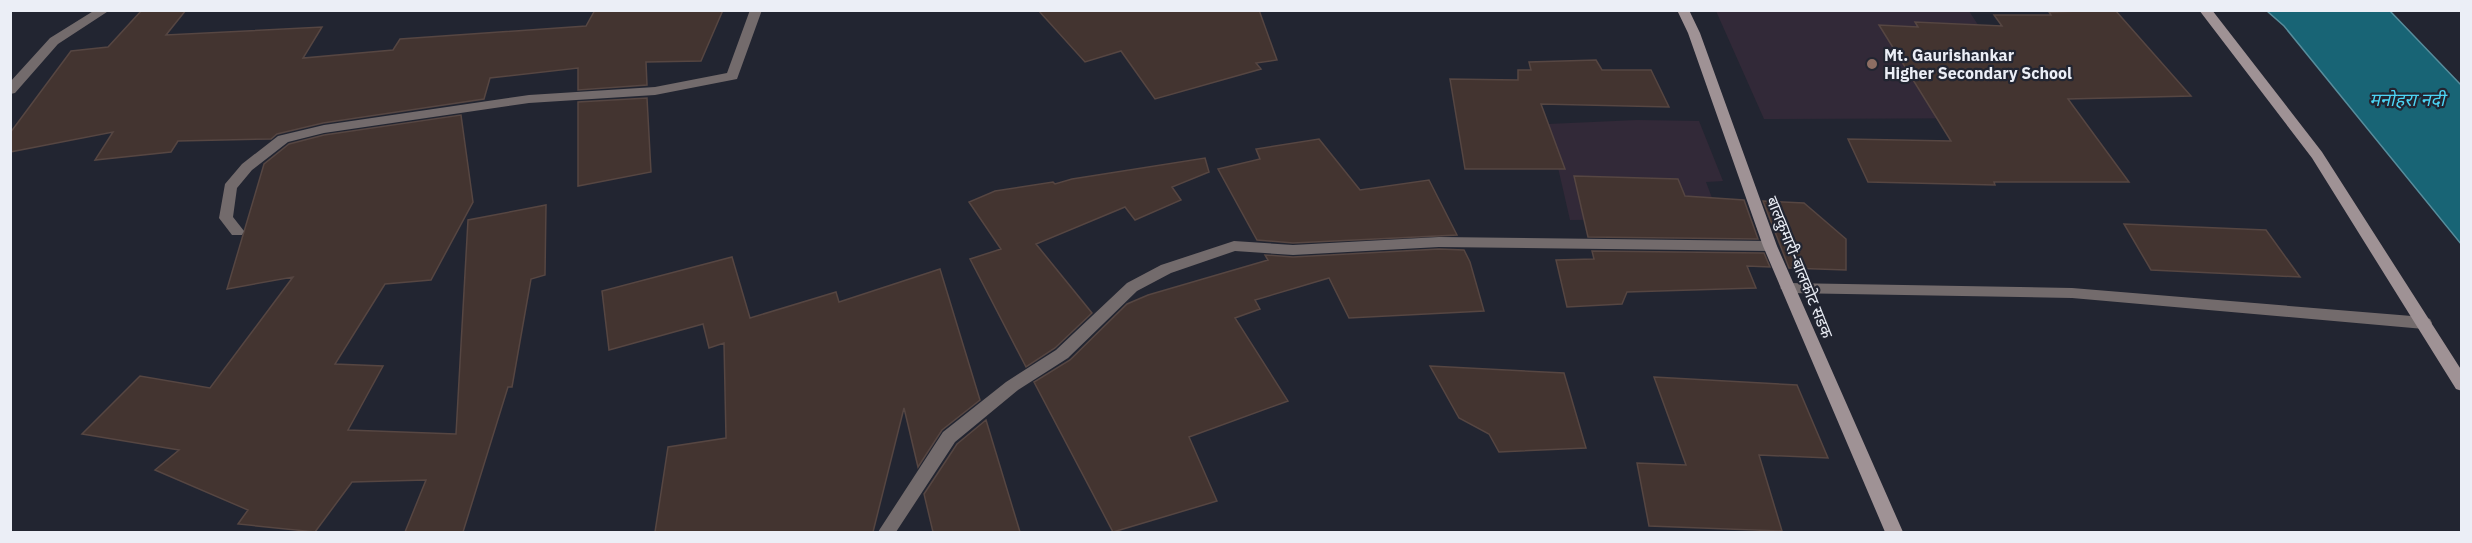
<svg xmlns="http://www.w3.org/2000/svg" width="2472" height="543" font-family="'IBM Plex Sans','Noto Sans Devanagari',sans-serif">
  <style>
    .education { fill: #322938 }
    .water { fill: #186475; stroke: #578d9c; stroke-width: 1.5 }
    .building { fill: #433430; stroke: #564642; stroke-width: 1.5 }
    .lines { fill: none; stroke-linecap: round; stroke-linejoin: round }
    .lane { fill: #736b6c; fill-rule: evenodd }
    .street { fill: #736b6c; fill-rule: evenodd }
    .secondary { fill: #9f9295; fill-rule: evenodd }
    .education-dot { fill: #8d6e63; stroke: #222531; stroke-width: 2 }
    .labels { text-anchor: middle; dominant-baseline: central; stroke-width: 4.5; stroke-linejoin: round; paint-order: stroke }
    .poi-label { font-size: 16px; font-weight: bold; fill: #ebeef6; stroke: #222531; text-anchor: start }
    .street-label { font-size: 16px; fill: #ebeef6; stroke: #222531 }
    .water-label { font-size: 18px; font-style: italic; fill: #4cd6f6; stroke: #222531 }
  </style>
  <rect width="100%" height="100%" fill="#222531"/>
  <path class="education" d="M 1716,11 L 1969,11 L 2039,118 L 1764,119 Z
    M 1637,120 L 1699,121 L 1723,181 L 1706,182 L 1720,219 L 1570,220 L 1548,124 Z"/>
  <path class="water" d="M 2267,11 L 2390,11 L 2461,85 L 2461,244 L 2284,26 Z"/>
  <path class="building" d="M 142,10 L 186,10 L 166,35 L 322,27 L 303,58 L 393,50 L 400,39 L 586,26 L 595,10 L 723,10 L 701,61 L 646,62 L 647,85 L 578,90 L 578,68 L 490,78 L 484,99 L 323,123 L 277,134 L 271,139 L 178,141 L 171,152 L 95,160 L 113,132 L 10,152 L 10,133 L 71,51 L 108,47 Z
    M 1038,10 L 1259,10 L 1277,60 L 1256,63 L 1261,69 L 1155,99 L 1121,51 L 1085,62 Z
    M 2115,10 L 2191,96 L 2068,99 L 2129,182 L 1994,182 L 1995,185 L 1868,182 L 1848,139 L 1951,141 L 1879,25 L 1918,27 L 1915,22 L 2002,26 L 1994,15 L 2051,15 L 2049,12 Z
    M 1596,60 L 1602,70 L 1651,70 L 1669,107 L 1541,104 L 1565,169 L 1465,169 L 1450,79 L 1518,80 L 1518,70 L 1531,70 L 1529,62 Z
    M 647,98 L 651,172 L 578,186 L 578,102 Z
    M 461,115 L 473,202 L 431,280 L 385,284 L 335,364 L 383,366 L 348,430 L 456,434 L 468,220 L 546,205 L 545,275 L 531,279 L 512,387 L 508,387 L 463,532 L 405,532 L 426,480 L 352,482 L 315,532 L 238,524 L 248,510 L 155,470 L 179,450 L 82,434 L 140,376 L 210,388 L 293,277 L 227,289 L 264,164 L 289,144 L 324,135 Z
    M 1319,139 L 1360,190 L 1429,180 L 1457,235 L 1293,243 L 1257,240 L 1218,169 L 1260,159 L 1256,149 Z
    M 1205,158 L 1209,172 L 1172,187 L 1181,200 L 1135,220 L 1125,207 L 1036,244 L 1092,313 L 1055,348 L 1026,367 L 970,259 L 1001,249 L 969,202 L 995,191 L 1053,182 L 1055,184 L 1072,179 Z
    M 1574,176 L 1678,179 L 1685,196 L 1744,200 L 1758,239 L 1588,237 Z
    M 1763,201 L 1804,203 L 1846,239 L 1846,270 L 1789,268 Z
    M 2124,224 L 2266,230 L 2300,277 L 2151,270 Z
    M 1439,249 L 1464,250 L 1470,262 L 1484,311 L 1349,318 L 1329,278 L 1255,300 L 1260,309 L 1235,318 L 1288,401 L 1189,437 L 1217,501 L 1113,532 L 1034,382 L 1070,360 L 1127,304 L 1148,295 L 1268,260 L 1265,255 L 1293,257 Z
    M 1592,251 L 1764,253 L 1770,267 L 1747,266 L 1756,288 L 1627,292 L 1622,304 L 1567,307 L 1556,260 L 1594,259 Z
    M 732,257 L 750,318 L 836,292 L 839,302 L 940,269 L 980,400 L 942,430 L 918,467 L 904,408 L 873,532 L 655,532 L 668,447 L 726,438 L 724,343 L 709,348 L 703,324 L 609,350 L 602,291 Z
    M 1430,366 L 1564,373 L 1586,448 L 1499,452 L 1489,434 L 1459,418 Z
    M 1654,377 L 1797,385 L 1828,458 L 1759,455 L 1782,531 L 1649,526 L 1637,463 L 1686,465 Z
    M 986,420 L 1020,532 L 933,532 L 924,494 L 957,444 Z"/>
  <g class="lines">
    <path class="lane" d="M 750,10 L 762,10 L 737,79 L 655,95 L 529,103 L 324,133 L 288,142 L 252,170 L 237,188 L 233,217 L 244,231 L 242,235 L 232,235 L 219,218 L 225,184 L 242,164 L 278,136 L 324,125 L 529,95 L 655,87 L 727,73 Z"/>
    <path class="street" d="M 95,10 L 110,10 L 58,44 L 15,93 L 10,94 L 10,82 L 50,38 Z
      M 1439,237 L 1770,241 L 1777,246 L 1770,251 L 1439,247 L 1293,255 L 1235,251 L 1171,273 L 1137,291 L 1068,358 L 1018,390 L 955,442 L 896,532 L 878,532 L 943,432 L 1006,382 L 1056,350 L 1127,283 L 1161,265 L 1234,241 L 1293,245 Z
      M 1788,283 L 2072,288 L 2424,317 L 2430,319 L 2432,323 L 2430,327 L 2424,329 L 2072,298 L 1788,293 L 1780,288 Z"/>
    <path class="secondary" d="M 1677,10 L 1689,10 L 1700,33 L 1777,246 L 1903,532 L 1885,532 L 1763,246 L 1688,33 Z
      M 2199,10 L 2212,10 L 2322,152 L 2462,371 L 2462,391 L 2456,389 L 2312,158 Z"/>
  </g>
  <circle class="education-dot" cx="1872" cy="64" r="6"/>
  <g class="labels">
    <g class="poi-label">
      <text x="1884" y="55">Mt. Gaurishankar<tspan x="1884" dy="18">Higher Secondary School</tspan></text>
    </g>
    <g class="street-label">
      <text transform="translate(1800 267) rotate(68)">बालकुमारी-बालकोट सडक</text>
    </g>
    <g class="water-label">
      <text x="2407" y="99">मनोहरा नदी</text>
    </g>
  </g>
  <rect width="2472" height="543" fill="none" stroke="#ebeef6" stroke-width="24"/>
</svg>
